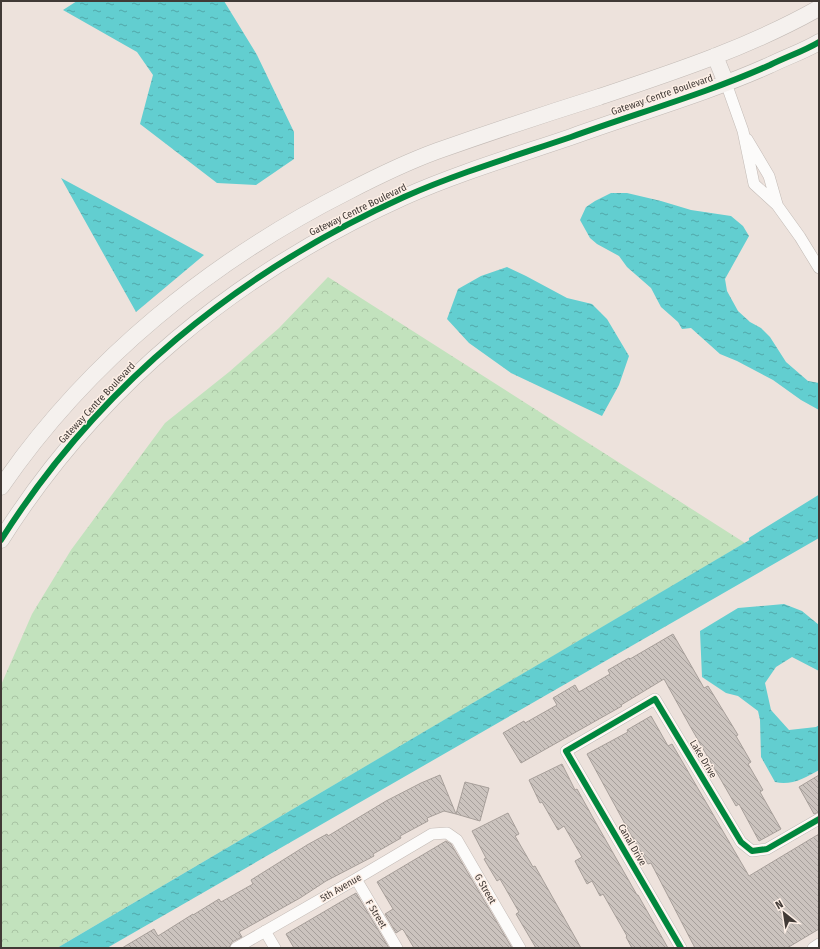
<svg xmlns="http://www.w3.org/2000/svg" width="820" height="949" font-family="'Fira Sans Condensed',sans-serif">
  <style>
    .forest { fill: url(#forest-crowns) }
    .water { fill: url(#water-ripples) }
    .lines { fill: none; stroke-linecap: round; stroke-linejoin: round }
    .stream { stroke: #62ced0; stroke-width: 4 }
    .building { fill: url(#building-back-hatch); stroke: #a79f9a }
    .street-casing { stroke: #c3bbb6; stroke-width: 12 }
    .secondary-casing { stroke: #c3bbb6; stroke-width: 17 }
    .street { stroke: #fcfbfa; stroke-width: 11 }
    .secondary { stroke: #f5f1ee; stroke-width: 16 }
    .cycleway-casing { stroke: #fdefe6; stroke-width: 8 }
    .cycleway { stroke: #00873e; stroke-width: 6 }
    .labels { text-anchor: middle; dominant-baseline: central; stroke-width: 3; stroke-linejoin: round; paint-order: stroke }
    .street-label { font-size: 10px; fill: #413a36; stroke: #fdefe6 }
  </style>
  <defs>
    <pattern id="forest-crowns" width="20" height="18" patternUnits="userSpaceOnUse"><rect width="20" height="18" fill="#c2e2bd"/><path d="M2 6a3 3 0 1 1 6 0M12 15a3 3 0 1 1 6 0" fill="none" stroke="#a8c3a3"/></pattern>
    <pattern id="water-ripples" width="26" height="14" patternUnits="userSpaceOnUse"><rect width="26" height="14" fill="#62ced0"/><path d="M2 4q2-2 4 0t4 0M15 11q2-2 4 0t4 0" fill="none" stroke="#52a8aa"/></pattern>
    <pattern id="building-back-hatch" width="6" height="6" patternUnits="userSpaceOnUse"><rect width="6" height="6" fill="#cbc3be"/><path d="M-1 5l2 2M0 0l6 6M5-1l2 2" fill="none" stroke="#a69f9b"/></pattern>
  </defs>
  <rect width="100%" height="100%" fill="#ede2dc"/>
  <path class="forest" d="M 328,277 L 745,543 L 57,948 L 1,948 L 1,685 L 32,614 L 71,550 L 165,423 L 229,372 L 279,328 Z"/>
  <path class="water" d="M 77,1 L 224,1 L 257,55 L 294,132 L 294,159 L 256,185 L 217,183 L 140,124 L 153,75 L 137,52 L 63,10 Z
    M 61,178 L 204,255 L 136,312 Z
    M 611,193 L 627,193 L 661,201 L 691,210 L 731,216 L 743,226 L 749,236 L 725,279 L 727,291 L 738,311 L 750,322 L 761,328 L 770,337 L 786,362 L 808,381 L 819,383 L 819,410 L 801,400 L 773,380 L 737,361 L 720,354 L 691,328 L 682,329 L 678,322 L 661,307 L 651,288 L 627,267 L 619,256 L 597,244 L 590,238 L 580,220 L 586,207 L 595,201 Z
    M 507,267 L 526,276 L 567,298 L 592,304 L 607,319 L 629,356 L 619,385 L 602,416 L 511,373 L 469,343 L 447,319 L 458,289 L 481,276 Z
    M 819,499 L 819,538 L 107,948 L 57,948 Z
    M 784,604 L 802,611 L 819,625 L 819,671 L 792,657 L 776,667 L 765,683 L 771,710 L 789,730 L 816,727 L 819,725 L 819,770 C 805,778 791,786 775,782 L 761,757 L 760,720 L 758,711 L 738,696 L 726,693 L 702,677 L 700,631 L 738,608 Z"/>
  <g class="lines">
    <path class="stream" d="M 751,539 L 819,497"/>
  </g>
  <path class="building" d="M 673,634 L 704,688 L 708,686 L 738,735 L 736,736 L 751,762 L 748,764 L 763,790 L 760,792 L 781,829 L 759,841 L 739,804 L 736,806 L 690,726 L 664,679 L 621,705 L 622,706 L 521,763 L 503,733 L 524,721 L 525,723 L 557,705 L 553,698 L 575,685 L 579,692 L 610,674 L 608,670 L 629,658 L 630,659 Z
    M 651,716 L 668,746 L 672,744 L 749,876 L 819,834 L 819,929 L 787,948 L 695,948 L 651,863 L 648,864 L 631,835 L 587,754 L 628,732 L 627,730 Z
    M 562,764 L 575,790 L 577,789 L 592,816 L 637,895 L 638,895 L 668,948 L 632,948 L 626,937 L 627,936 L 603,894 L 600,896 L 592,881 L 587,884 L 575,861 L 582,857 L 564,826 L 558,830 L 542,802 L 540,803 L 529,780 Z
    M 440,775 L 456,814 L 444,811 L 427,818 L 428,821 L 400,836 L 401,838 L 373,854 L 374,856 L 326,881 L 300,898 L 239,932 L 242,937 L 232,942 L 229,948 L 122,948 L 154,929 L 158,936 L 193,914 L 193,915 L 219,899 L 221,902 L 253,884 L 251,880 L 307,845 L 327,834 L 328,836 L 386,801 L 421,783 Z
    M 819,775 L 819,812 L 814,814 L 799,787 Z
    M 465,782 L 489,788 L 480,821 L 456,814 Z
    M 508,813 L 519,834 L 515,836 L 533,867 L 535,866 L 581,948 L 536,948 L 516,914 L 519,912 L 500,879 L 497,881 L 484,859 L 486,858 L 472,831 Z
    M 446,841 L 451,844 L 512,948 L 414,948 L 404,931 L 402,929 L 396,933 L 385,914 L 393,909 L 377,882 Z
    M 356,893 L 389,948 L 294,948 L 286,934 Z"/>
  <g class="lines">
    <defs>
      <path id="street" d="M 726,83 L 743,131 L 754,184 L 777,205 L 800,237 L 819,268
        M 747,139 L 769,176 L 777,204
        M 356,879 L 397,948
        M 265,931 L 275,948
        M 236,948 L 356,879 L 432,834 L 447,833 L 457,840 L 520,948
        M 681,948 L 566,751 L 655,699 L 741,842 L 752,851 L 767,849 L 819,819
        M 813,948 L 819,944"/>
      <path id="secondary" d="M 715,56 L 726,83
        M 1,487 C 88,360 212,260 349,191 C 378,176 407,162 437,151 C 491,132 545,114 599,97 C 674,72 750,47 819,8
        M 1,540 C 98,386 238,272 404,197 C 458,173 515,156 571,137 C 637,113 705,94 770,65 C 786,57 804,51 819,42"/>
    </defs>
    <use href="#street" class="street-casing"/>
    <use href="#secondary" class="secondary-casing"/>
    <use href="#street" class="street"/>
    <use href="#secondary" class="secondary"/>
    <defs>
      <path id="cycleway" d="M 1,540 C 98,386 238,272 404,197 C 458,173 515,156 571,137 C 637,113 705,94 770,65 C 786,57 804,51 819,42
        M 681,948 L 566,751 L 655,699 L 741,842 L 752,851 L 767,849 L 819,819"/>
    </defs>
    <use href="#cycleway" class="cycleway-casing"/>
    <use href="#cycleway" class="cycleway"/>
  </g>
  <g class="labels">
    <g class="street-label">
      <text transform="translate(662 95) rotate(-19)">Gateway Centre Boulevard</text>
      <text transform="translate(358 210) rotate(-26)">Gateway Centre Boulevard</text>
      <text transform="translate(97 403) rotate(-47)">Gateway Centre Boulevard</text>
      <text transform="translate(703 759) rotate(59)">Lake Drive</text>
      <text transform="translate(632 845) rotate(60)">Canal Drive</text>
      <text transform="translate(341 888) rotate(-30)">5th Avenue</text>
      <text transform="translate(485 889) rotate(60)">G Street</text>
      <text transform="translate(376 914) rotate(59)">F Street</text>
    </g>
  </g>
  <rect width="820" height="949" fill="none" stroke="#413a36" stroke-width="4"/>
  <g transform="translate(784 913) rotate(330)" stroke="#fdefe6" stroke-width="3" paint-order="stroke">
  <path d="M0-3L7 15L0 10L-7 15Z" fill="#413a36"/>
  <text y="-6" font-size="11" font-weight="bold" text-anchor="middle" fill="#413a36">N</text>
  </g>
</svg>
